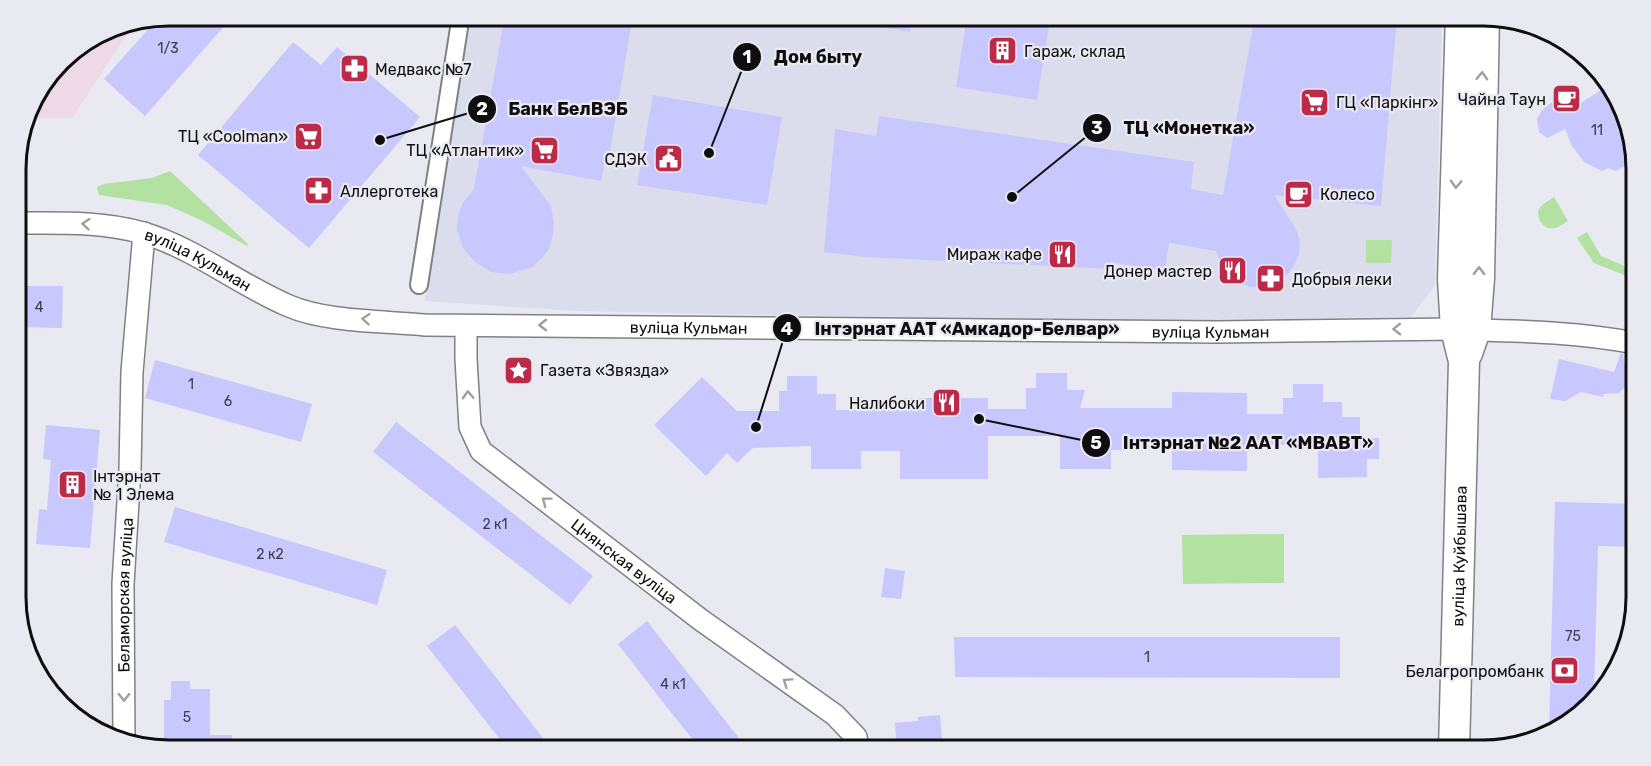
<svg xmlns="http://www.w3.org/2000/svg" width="1651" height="766" font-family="Rubik,sans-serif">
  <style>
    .built { fill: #dcddec }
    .industrial { fill: #eed9e7 }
    .green { fill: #b3e1a2 }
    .building { fill: #c8c7fe }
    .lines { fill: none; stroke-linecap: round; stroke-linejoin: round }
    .pedestrian-casing { stroke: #808087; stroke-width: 20 }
    .minor-casing { stroke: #808087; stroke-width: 24 }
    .secondary-casing { stroke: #808087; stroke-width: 33 }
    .pedestrian { stroke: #fff; stroke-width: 16 }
    .minor { stroke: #fff; stroke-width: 21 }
    .secondary { stroke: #fff; stroke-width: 30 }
    .oneway { stroke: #9f9fa0 }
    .labels { text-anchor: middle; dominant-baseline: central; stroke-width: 4.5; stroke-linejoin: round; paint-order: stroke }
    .number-label { font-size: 14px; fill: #3c3c4c }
    .poi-label { font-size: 16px; fill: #0e0e11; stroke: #e9e9f1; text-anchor: start }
    .street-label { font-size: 16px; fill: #0e0e11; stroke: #e9e9f1 }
    .rim { fill: none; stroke: #0e0e11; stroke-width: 3 }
    .leader { fill: none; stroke: #0e0e11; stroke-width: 2 }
    .callout-dot { fill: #0e0e11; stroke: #e9e9f1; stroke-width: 2 }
    .mark-label { font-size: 18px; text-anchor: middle; font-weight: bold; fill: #fff }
    .callout-label { font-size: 18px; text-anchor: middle; font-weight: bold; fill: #0e0e11; stroke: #e9e9f1; stroke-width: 4.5; stroke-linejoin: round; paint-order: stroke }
  </style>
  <rect width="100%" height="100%" fill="#e9e9f1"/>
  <path class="built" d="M 472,15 L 811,15 L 910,32 L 913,15 L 1442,15 L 1435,285 L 1411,317 L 1137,322 L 577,311 L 425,301 L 449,137 Z"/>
  <path class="industrial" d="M 135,22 L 72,118 L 26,118 L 31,100 L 67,53 L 110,27 Z"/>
  <path class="green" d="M 170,171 L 248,244 L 247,246 L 203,221 L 167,205 L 99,195 L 97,187 L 104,184 L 152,178 Z
    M 1554,197 L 1568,221 C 1564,223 1560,227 1555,228 C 1543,231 1533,215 1541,206 C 1544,203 1550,200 1554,197 Z
    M 1587,232 L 1601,256 L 1632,269 L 1629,277 L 1594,263 L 1577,238 Z
    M 1366,240 L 1392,240 L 1391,263 L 1366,263 Z
    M 1284,534 L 1284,583 L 1183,584 L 1182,535 Z"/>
  <path class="building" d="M 168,15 L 234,15 L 145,116 L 104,79 L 159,17 Z
    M 505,15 L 633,15 L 609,158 L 606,157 L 601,181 L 521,166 L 551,206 L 554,224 L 553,234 L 549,249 L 541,259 L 532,267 L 510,274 L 491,272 L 475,262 L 463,248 L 457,230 L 458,217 L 462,204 L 474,189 Z
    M 865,15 L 913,15 L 910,32 L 864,24 Z
    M 967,15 L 1051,15 L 1037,100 L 956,87 Z
    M 1255,15 L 1397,15 L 1381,206 L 1274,195 L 1296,229 L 1300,241 L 1299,254 L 1294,266 L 1286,276 L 1276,283 L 1263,287 L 1250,287 L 1238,282 L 1228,275 L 1220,264 L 1216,251 L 1169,243 L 1165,270 L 1113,263 L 1113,269 L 866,257 L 824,252 L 835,129 L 876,136 L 879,116 L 1194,162 L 1191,189 L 1223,195 Z
    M 293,42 L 321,65 L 337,47 L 420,117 L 309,248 L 198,155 Z
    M 1609,85 L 1635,149 L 1635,160 L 1616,171 L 1608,168 L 1602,171 L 1584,162 L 1572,146 L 1565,129 L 1547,138 L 1539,132 L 1537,119 L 1542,110 L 1554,101 L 1567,99 L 1579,104 Z
    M 653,95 L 782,117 L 767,205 L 637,185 Z
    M 16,286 L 63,286 L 62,328 L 16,327 Z
    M 1621,353 L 1623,354 L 1627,379 L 1625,387 L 1619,393 L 1604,394 L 1603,397 L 1581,392 L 1565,401 L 1550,399 L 1559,359 L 1614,372 Z
    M 155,360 L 312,404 L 301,442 L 145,398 Z
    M 1036,373 L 1067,373 L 1067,390 L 1085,390 L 1080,408 L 1172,408 L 1172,392 L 1247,393 L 1247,414 L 1283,414 L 1283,398 L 1293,398 L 1293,384 L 1323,384 L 1323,402 L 1342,402 L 1342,417 L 1360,417 L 1360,438 L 1379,438 L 1379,459 L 1367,459 L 1367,477 L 1318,478 L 1318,445 L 1247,445 L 1247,471 L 1172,470 L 1172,440 L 1123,440 L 1123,450 L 1111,450 L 1111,469 L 1060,469 L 1060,436 L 988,436 L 988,479 L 900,479 L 900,451 L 861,451 L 861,469 L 811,469 L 811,446 L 753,448 L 737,463 L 727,453 L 706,476 L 654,425 L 702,377 L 737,411 L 779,411 L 779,391 L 787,391 L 787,376 L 817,376 L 817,394 L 836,394 L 836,410 L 900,410 L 900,398 L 988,398 L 988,409 L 1026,409 L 1026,388 L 1036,388 Z
    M 396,422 L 593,576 L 570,605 L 373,452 Z
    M 46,425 L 100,430 L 90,548 L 36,544 L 39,509 L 47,510 L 51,460 L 43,459 Z
    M 1555,502 L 1636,504 L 1636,547 L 1598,546 L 1594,693 L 1568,725 L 1549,731 Z
    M 175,507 L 387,570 L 377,605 L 164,542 Z
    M 885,568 L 905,571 L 901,599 L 881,597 Z
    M 647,621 L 749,751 L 702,751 L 662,701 L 618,644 Z
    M 455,625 L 505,689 L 553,751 L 509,751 L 427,646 Z
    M 954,637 L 1340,637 L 1340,678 L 955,677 Z
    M 171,681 L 190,681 L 190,689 L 210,689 L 210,735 L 232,735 L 232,751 L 186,751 L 186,742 L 164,742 L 164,700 L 171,700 Z
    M 940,715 L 943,751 L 897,751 L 895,723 L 918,721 L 918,717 Z"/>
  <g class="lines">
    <defs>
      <path id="pedestrian" d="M 419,285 L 461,15"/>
      <g id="minor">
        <path id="s1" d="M 15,223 C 58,223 102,221 143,233 C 195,248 239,285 289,306 C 326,322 384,321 425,325 L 1218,332 L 1456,329"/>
        <path id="s2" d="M 466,326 L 466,359 L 470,427 L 481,451 L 701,620 L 835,715 L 856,737 L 859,751"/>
        <path d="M 1475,330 C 1528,331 1582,333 1635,343"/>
        <path id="s3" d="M 124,742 L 123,584 L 130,469 L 132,372 L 144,233"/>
      </g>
      <g id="secondary">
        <path d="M 1467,353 L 1475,330 L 1479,278 L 1484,15"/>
        <path id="s4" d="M 1454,751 L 1464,361 L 1456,329 L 1453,279 L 1461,15"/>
      </g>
    </defs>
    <use href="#pedestrian" class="pedestrian-casing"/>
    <use href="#minor" class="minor-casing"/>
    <use href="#secondary" class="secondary-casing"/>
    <use href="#pedestrian" class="pedestrian"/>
    <use href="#minor" class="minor"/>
    <use href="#secondary" class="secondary"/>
  </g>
  <defs><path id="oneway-chevron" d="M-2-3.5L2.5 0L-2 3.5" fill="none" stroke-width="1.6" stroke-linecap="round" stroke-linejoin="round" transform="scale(1.5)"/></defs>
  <g class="oneway">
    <use href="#oneway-chevron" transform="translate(1482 76) rotate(-88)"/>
    <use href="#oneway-chevron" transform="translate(1456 184) rotate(92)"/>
    <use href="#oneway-chevron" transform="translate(86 224) rotate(-175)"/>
    <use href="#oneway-chevron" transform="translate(1479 271) rotate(-89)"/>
    <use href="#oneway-chevron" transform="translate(366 319) rotate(-175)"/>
    <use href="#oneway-chevron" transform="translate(543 325) rotate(180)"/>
    <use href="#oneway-chevron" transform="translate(1397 329) rotate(179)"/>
    <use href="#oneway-chevron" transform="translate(468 395) rotate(-93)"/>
    <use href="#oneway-chevron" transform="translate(546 501) rotate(-143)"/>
    <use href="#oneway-chevron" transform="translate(787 682) rotate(-145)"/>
    <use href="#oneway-chevron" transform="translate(124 697) rotate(90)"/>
  </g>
  <defs>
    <symbol id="building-square" viewBox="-11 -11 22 22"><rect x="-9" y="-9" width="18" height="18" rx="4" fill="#bb2a48" stroke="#e9e9f1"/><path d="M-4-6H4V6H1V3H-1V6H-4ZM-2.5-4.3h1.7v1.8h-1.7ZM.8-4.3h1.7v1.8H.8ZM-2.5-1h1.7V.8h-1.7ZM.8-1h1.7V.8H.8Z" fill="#fff"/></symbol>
    <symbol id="pharmacy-square" viewBox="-11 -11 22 22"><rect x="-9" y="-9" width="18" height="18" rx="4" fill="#bb2a48" stroke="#e9e9f1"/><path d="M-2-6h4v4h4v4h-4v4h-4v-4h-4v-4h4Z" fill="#fff"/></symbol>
    <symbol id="cafe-square" viewBox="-11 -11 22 22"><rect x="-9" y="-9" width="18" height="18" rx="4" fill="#bb2a48" stroke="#e9e9f1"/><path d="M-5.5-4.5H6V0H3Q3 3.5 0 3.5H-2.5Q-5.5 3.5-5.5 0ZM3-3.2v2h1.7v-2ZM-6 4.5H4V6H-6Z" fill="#fff"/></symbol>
    <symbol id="supermarket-square" viewBox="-11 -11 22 22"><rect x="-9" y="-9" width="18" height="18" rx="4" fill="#bb2a48" stroke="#e9e9f1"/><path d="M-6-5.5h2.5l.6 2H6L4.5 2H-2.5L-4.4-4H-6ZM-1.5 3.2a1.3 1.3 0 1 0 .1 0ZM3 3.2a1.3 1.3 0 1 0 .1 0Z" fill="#fff"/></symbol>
    <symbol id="civic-square" viewBox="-11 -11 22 22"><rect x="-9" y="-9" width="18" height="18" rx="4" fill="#bb2a48" stroke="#e9e9f1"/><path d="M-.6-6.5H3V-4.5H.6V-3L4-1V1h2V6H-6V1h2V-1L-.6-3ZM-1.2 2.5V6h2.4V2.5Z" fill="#fff"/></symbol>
    <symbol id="restaurant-square" viewBox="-11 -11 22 22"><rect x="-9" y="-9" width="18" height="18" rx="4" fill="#bb2a48" stroke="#e9e9f1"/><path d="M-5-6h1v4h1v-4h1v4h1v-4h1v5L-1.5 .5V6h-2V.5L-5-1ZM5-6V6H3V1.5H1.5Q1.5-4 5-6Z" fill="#fff"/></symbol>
    <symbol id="sight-square" viewBox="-11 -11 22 22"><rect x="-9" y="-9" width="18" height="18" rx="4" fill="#bb2a48" stroke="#e9e9f1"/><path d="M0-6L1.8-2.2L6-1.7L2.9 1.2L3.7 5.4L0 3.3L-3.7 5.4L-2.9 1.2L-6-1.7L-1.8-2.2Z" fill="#fff"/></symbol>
    <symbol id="bank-square" viewBox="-11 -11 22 22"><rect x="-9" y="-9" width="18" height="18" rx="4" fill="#bb2a48" stroke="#e9e9f1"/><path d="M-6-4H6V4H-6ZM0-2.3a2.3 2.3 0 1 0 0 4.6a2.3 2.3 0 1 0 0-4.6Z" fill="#fff"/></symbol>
  </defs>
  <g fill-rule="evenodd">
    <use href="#building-square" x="986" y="34" width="33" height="33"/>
    <use href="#pharmacy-square" x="338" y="52" width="33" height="33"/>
    <use href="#cafe-square" x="1550" y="82" width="33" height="33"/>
    <use href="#supermarket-square" x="1298" y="86" width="33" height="33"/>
    <use href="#supermarket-square" x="292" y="120" width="33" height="33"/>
    <use href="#supermarket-square" x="528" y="134" width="33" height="33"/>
    <use href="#civic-square" x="652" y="142" width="33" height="33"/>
    <use href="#pharmacy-square" x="302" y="174" width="33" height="33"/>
    <use href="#cafe-square" x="1282" y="178" width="33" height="33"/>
    <use href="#restaurant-square" x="1046" y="238" width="33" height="33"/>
    <use href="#restaurant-square" x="1216" y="254" width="33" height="33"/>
    <use href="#pharmacy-square" x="1254" y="262" width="33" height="33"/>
    <use href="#sight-square" x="502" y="354" width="33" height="33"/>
    <use href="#restaurant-square" x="930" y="386" width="33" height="33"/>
    <use href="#building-square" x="56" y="468" width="33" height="33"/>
    <use href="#bank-square" x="1548" y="654" width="33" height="33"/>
  </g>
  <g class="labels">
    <g class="number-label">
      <text x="168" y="48">1/3</text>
      <text x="1597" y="130">11</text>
      <text x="39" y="307">4</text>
      <text x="191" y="384">1</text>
      <text x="228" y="401">6</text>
      <text x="495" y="524">2 к1</text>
      <text x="270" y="554">2 к2</text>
      <text x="1573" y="636">75</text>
      <text x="1147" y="657">1</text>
      <text x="673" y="684">4 к1</text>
      <text x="187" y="717">5</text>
    </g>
    <g class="poi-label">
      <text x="1024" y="51">Гараж, склад</text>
      <text x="375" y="69">Медвакс №7</text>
      <text x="1546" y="99" text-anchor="end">Чайна Таун</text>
      <text x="1336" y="102">ГЦ «Паркінг»</text>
      <text x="288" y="136" text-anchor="end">ТЦ «Coolman»</text>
      <text x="524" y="150" text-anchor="end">ТЦ «Атлантик»</text>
      <text x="647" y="159" text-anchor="end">СДЭК</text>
      <text x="340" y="191">Аллерготека</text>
      <text x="1320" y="194">Колесо</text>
      <text x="1042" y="254" text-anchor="end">Мираж кафе</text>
      <text x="1212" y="271" text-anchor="end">Донер мастер</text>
      <text x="1292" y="279">Добрыя леки</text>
      <text x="540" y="370">Газета «Звязда»</text>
      <text x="925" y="403" text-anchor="end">Налибоки</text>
      <text x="93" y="476">Інтэрнат<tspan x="93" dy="18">№ 1 Элема</tspan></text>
      <text x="1544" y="671" text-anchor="end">Белагропромбанк</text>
    </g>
    <g class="street-label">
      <text stroke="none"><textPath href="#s1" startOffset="190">вуліца Кульман</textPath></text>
      <text stroke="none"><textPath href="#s1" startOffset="694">вуліца Кульман</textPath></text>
      <text stroke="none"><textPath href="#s1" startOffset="1216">вуліца Кульман</textPath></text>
      <text stroke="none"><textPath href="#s4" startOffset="195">вуліца Куйбышава</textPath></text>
      <text stroke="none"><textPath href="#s2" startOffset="308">Цнянская вуліца</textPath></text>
      <text stroke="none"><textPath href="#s3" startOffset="147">Беламорская вуліца</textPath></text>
    </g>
  </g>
  <path d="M0 0H1651V766H0ZM169 26H1483A143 143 0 0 1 1626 169V597A143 143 0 0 1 1483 740H169A143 143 0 0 1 26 597V169A143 143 0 0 1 169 26Z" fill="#e9e9f1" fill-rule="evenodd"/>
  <path class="rim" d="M169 26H1483A143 143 0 0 1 1626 169V597A143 143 0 0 1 1483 740H169A143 143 0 0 1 26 597V169A143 143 0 0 1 169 26Z"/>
  <path class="leader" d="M709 153L747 57M380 140L482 109M1012 197L1097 128M756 427L787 328M979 419L1096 443"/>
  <g class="callout-dot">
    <circle cx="709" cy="153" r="6"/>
    <circle cx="380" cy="140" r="6"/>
    <circle cx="1012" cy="197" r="6"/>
    <circle cx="756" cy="427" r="6"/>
    <circle cx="979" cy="419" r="6"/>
    <circle cx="747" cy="57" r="15"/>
    <circle cx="482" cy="109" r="15"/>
    <circle cx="1097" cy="128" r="15"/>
    <circle cx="787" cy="328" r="15"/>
    <circle cx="1096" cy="443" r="15"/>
  </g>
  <g class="mark-label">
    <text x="747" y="63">1</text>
    <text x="482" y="115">2</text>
    <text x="1097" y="134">3</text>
    <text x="787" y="335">4</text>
    <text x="1096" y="449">5</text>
  </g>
  <g class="callout-label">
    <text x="818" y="63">Дом быту</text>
    <text x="568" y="115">Банк БелВЭБ</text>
    <text x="1189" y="134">ТЦ «Монетка»</text>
    <text x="967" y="335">Інтэрнат ААТ «Амкадор-Белвар»</text>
    <text x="1248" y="449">Інтэрнат №2 ААТ «МВАВТ»</text>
  </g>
</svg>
